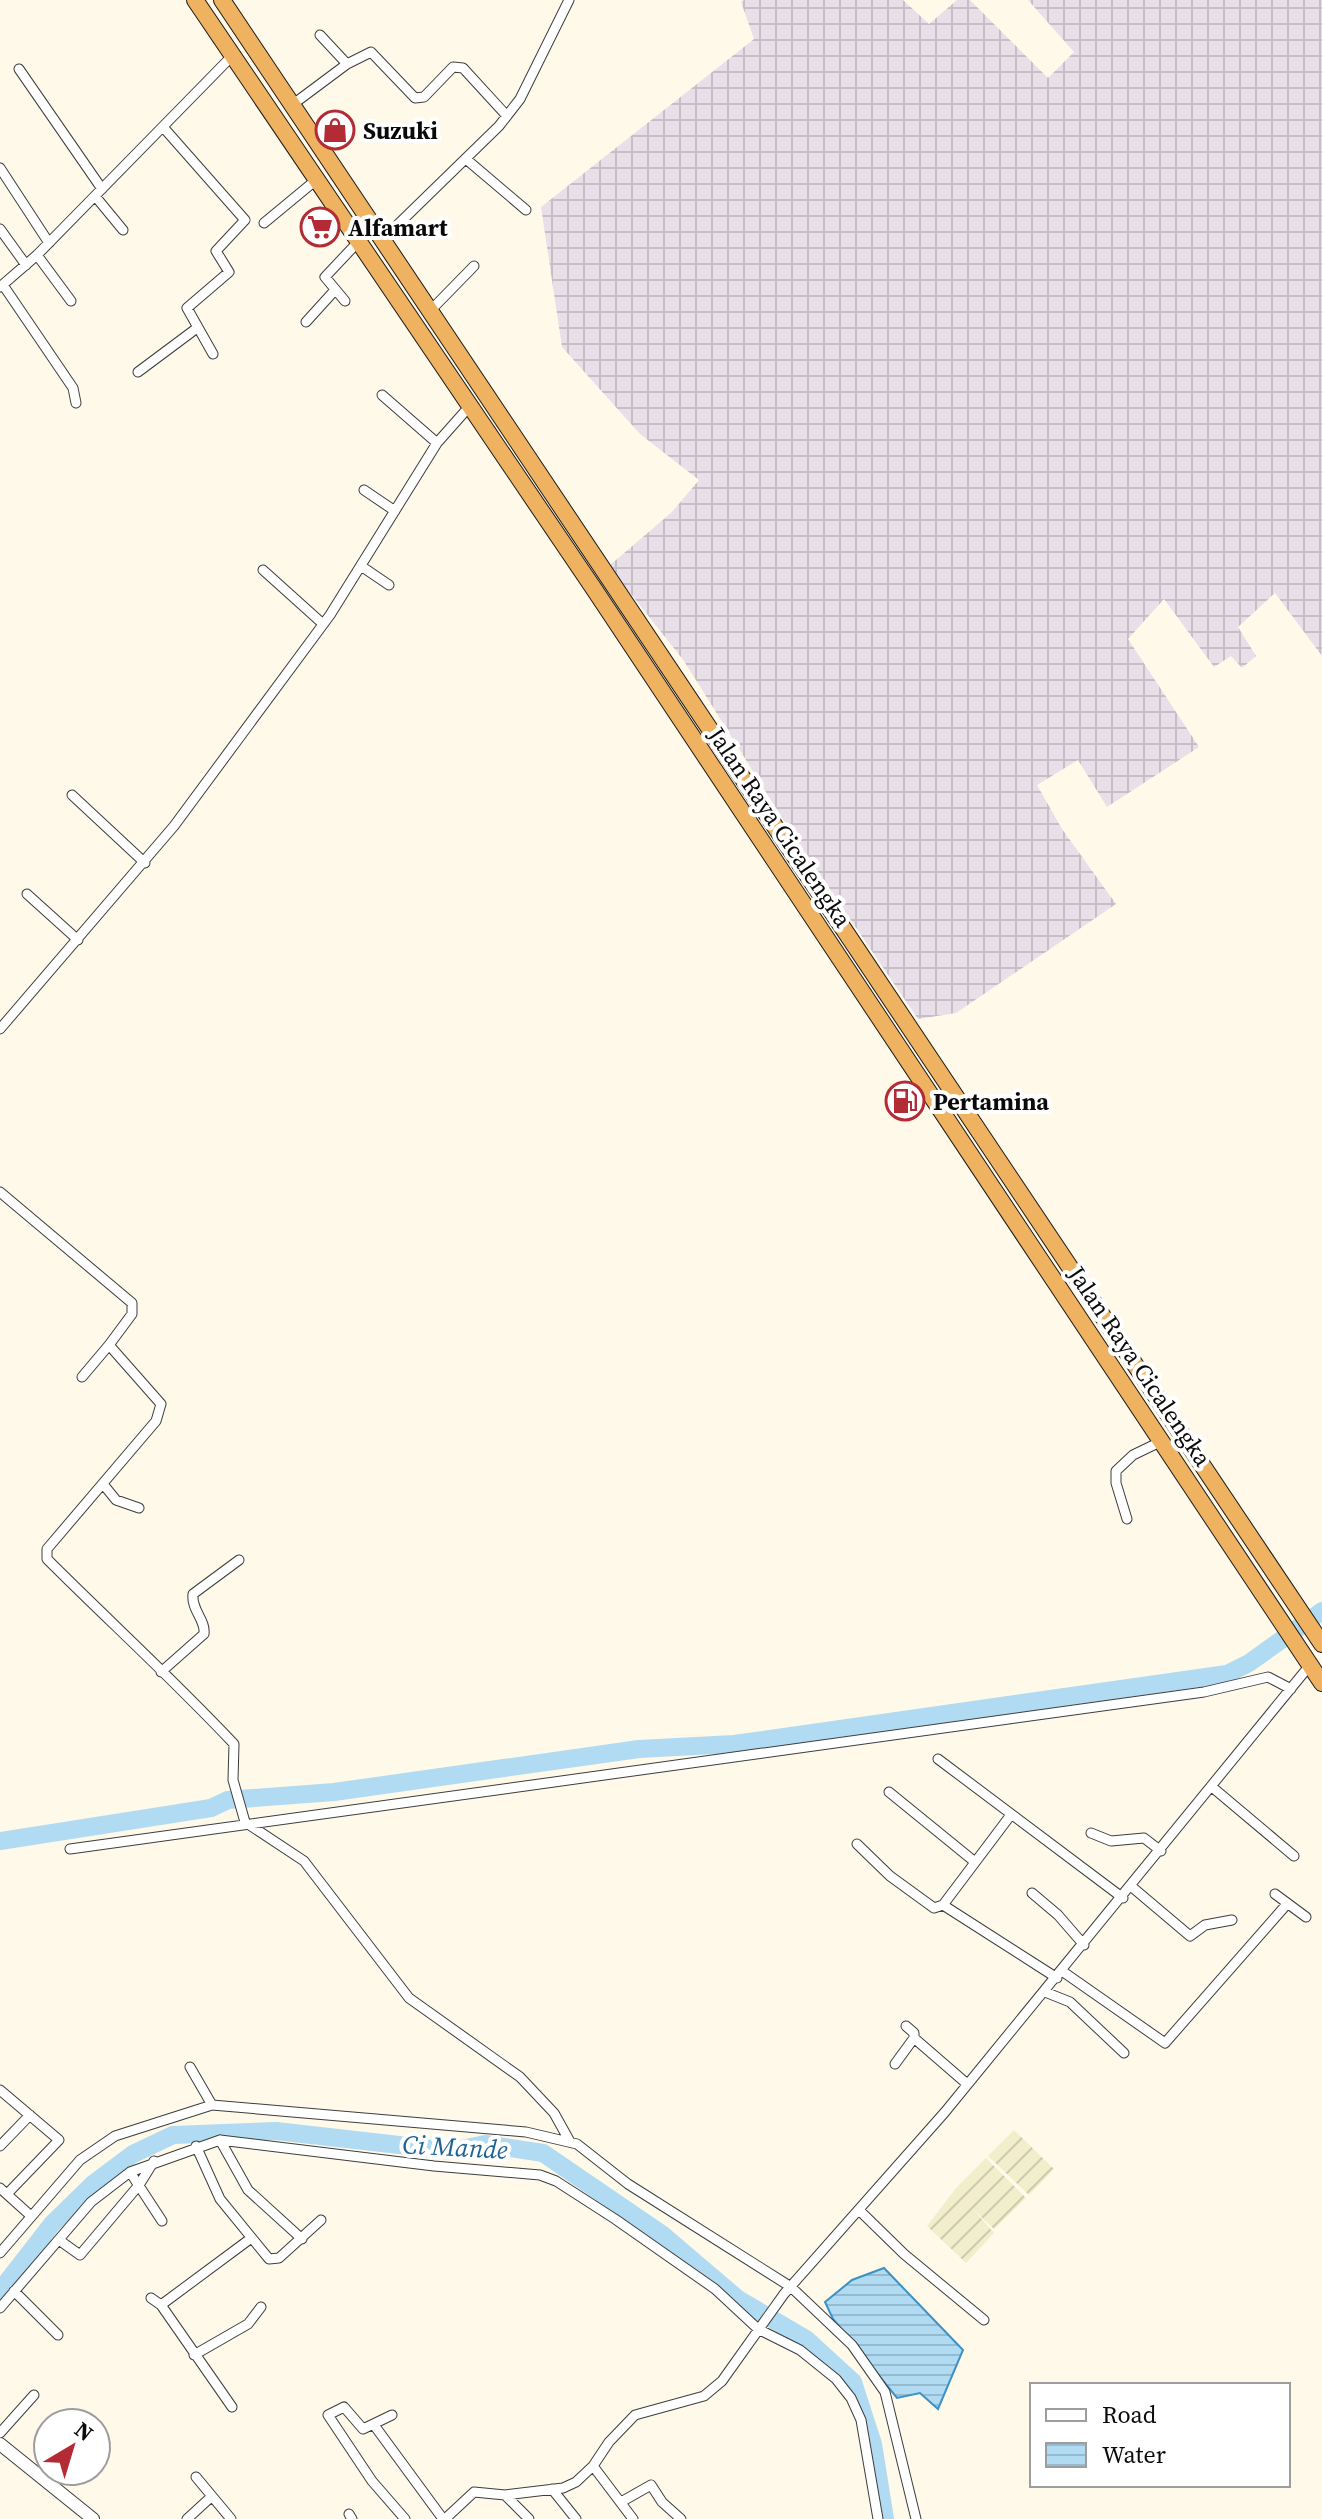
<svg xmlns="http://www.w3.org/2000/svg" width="1322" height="2519" font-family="'Source Serif 4',serif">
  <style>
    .industrial { fill: url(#industrial-grid) }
    .farmland { fill: url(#farmland-furrows) }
    .water { fill: url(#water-rules); stroke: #3c92c5; stroke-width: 2 }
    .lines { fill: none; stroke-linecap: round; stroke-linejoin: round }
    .river { stroke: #b1dbf2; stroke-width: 18 }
    .minor-casing { stroke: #3d3d3d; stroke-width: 11 }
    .tertiary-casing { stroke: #3d3d3d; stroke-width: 14 }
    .trunk-casing { stroke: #1b1b1b; stroke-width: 18 }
    .minor { stroke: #fff; stroke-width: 9 }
    .tertiary { stroke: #fff; stroke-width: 12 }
    .trunk { stroke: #eeb260; stroke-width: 16 }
    .labels { text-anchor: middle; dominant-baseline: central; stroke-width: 8; stroke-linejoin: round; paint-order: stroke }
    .poi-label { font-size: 24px; font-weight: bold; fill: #0a0a0a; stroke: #fff; text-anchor: start }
    .street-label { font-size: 24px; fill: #0a0a0a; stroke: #fff }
    .water-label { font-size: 26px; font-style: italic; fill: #1c6394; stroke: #fff }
  </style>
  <defs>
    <pattern id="industrial-grid" width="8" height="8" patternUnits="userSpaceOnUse" patternTransform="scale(2)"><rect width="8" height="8" fill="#e8dfe9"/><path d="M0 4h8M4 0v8" fill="none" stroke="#c6bec6"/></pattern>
    <pattern id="farmland-furrows" width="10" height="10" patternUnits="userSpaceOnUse" patternTransform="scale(2)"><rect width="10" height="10" fill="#f2edcb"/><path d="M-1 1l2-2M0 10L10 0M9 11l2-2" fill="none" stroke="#cecaad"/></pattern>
    <pattern id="water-rules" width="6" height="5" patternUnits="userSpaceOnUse" patternTransform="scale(2)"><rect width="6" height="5" fill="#b1dbf2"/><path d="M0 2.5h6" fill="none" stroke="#97bbce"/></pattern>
  </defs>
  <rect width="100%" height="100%" fill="#fef9e9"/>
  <path class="industrial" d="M 744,0 L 903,0 L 929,24 L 957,0 L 970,0 L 1048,78 L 1074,52 L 1028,0 L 1322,0 L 1322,656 L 1275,593 L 1238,627 L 1256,656 L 1242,668 L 1231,656 L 1214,667 L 1164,599 L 1128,639 L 1199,747 L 1107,807 L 1078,760 L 1037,785 L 1062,829 L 1116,904 L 956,1013 L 918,1019 L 791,832 L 684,661 L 609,566 L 672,512 L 699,480 L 640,434 L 562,347 L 541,207 L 754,39 L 741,2 Z"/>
  <path class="farmland" d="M 1014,2130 L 1054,2169 L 1029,2195 L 988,2156 Z
    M 986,2158 L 1026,2198 L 994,2229 L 973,2209 L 994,2233 L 966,2263 L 927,2226 L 956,2188 Z"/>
  <path class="water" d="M 884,2268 L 963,2350 L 938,2409 L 920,2393 L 897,2398 L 833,2319 L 825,2302 L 852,2280 Z"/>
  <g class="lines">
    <path class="river" d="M 0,1841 L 211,1808 L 228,1800 L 334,1792 L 639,1749 L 734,1744 L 1227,1674 L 1249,1663 L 1322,1611
      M 0,2291 L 52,2224 L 93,2184 L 133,2154 L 173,2135 L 276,2131 L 452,2151 L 485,2144 L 543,2153 L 663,2235 L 738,2299 L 806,2339 L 853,2382 L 873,2444 L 885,2519"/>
    <defs>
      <path id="minor" d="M 320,35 L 347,64
        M 19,69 L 102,189
        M 292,105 L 347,64 L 371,52 L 415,98 L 424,97 L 453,67 L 463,68 L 507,116
        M 163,127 L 245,220 L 216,251 L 229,272 L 187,308 L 213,354
        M 466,159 L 526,210
        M 0,168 L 49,243
        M 95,196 L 123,230
        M 264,223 L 316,180
        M 0,229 L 26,265
        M 382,240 L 499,126 L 520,99 L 569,0
        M 37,255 L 71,301
        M 3,285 L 73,388 L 76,403
        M 0,287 L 37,255 L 232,56
        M 345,301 L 325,277 L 358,242
        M 430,311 L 474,266
        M 306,322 L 335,290
        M 138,372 L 197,328
        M 382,395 L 437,443
        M 364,490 L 395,511
        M 361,566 L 389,585
        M 263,570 L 323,624
        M 72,795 L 145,863
        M 27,894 L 78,940
        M 0,1029 L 174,826 L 330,615 L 437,443 L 468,408
        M 0,1192 L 132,1303 L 132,1314 L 109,1345 L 161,1404 L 156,1421 L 47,1549 L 47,1559 C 109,1621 174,1680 234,1744 L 233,1780 L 245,1822 L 304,1861 L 409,1998 L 520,2077 L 554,2113 L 569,2140
        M 82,1377 L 109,1345
        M 103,1484 L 116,1500 L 139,1508
        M 1127,1519 L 1116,1483 L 1116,1471 L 1133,1455 L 1162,1441
        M 161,1672 L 204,1634 C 206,1620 191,1610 193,1594 L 239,1560
        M 938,1759 L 1123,1898
        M 1212,1787 L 1294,1856
        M 889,1792 L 975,1862
        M 1091,1833 L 1111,1841 L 1144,1838 L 1161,1851
        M 857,1844 L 890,1876 L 934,1908 L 943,1905 L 1010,1816
        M 70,1849 L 1204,1692 L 1268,1677 L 1291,1689
        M 1132,1887 L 1190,1936 L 1205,1925 L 1232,1920
        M 1032,1893 L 1058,1915 L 1084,1945
        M 1275,1894 L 1306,1917
        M 943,1905 L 1057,1978
        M 1062,1971 L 1165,2043 L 1287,1904
        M 1045,1992 L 1070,2002 L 1124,2053
        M 906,2026 L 914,2033 L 914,2038 L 966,2083
        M 895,2064 L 914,2038
        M 190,2067 L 212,2105
        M 0,2090 L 59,2140 L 7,2194
        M 220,2140 L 248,2190 L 302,2239
        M 0,2146 L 30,2115
        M 196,2146 L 220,2199 L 269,2259 L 279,2258 L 321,2220
        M 130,2172 L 162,2221
        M 0,2188 L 31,2216
        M 860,2211 L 904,2254 L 984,2320
        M 59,2240 L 80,2255 L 139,2185 L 154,2161
        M 0,2253 L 80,2160 L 115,2136 L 212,2105 L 526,2132 L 577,2144 L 628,2184 L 791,2287 L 852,2345 L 885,2392 L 916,2519
        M 14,2291 L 58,2335
        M 151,2298 L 161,2305 L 232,2407
        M 161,2305 L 250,2239
        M 0,2308 L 91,2202 L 130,2172 L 220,2140 L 434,2166 L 540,2175 L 556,2181 L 615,2219 L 715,2289 L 758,2329 L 800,2350 L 836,2379 L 851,2398 L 861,2420 L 878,2519
        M 194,2355 L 248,2324 L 261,2307
        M 392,2415 L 363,2429 L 344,2407 L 328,2415 L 372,2481 L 405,2519
        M 374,2425 L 443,2519
        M 0,2433 L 34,2395
        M 593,2466 L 633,2519
        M 196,2477 L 231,2519
        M 552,2489 L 576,2519
        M 505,2495 L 529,2519
        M 621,2502 L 651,2485 L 662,2502 L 681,2519
        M 349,2514 L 352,2519
        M 187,2519 L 211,2497
        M 445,2519 L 474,2492 L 505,2495 L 563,2488 L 576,2482 L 593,2466 L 609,2442 L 635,2415 L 704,2396 L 722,2381 L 784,2294 L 945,2112 L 1310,1665"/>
      <path id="tertiary" d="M 0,2444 L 93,2519"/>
      <path id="trunk" d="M 195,0 L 594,589 L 1322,1683
        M 222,0 L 1322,1644"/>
    </defs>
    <use href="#minor" class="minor-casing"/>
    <use href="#tertiary" class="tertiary-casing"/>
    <use href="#trunk" class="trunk-casing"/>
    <use href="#minor" class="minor"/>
    <use href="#tertiary" class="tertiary"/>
    <use href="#trunk" class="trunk"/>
  </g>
  <defs>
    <symbol id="shop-ring" viewBox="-11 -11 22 22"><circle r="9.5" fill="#fff" stroke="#b22b35" stroke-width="1.5"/><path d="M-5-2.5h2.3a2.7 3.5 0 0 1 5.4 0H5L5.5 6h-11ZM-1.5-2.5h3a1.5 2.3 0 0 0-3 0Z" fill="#b22b35"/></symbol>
    <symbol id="supermarket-ring" viewBox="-11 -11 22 22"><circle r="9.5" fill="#fff" stroke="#b22b35" stroke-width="1.5"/><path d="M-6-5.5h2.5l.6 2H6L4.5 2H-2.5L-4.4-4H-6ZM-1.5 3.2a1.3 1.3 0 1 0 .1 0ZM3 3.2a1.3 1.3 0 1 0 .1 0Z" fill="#b22b35"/></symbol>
    <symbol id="fuel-ring" viewBox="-11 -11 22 22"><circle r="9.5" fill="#fff" stroke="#b22b35" stroke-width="1.5"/><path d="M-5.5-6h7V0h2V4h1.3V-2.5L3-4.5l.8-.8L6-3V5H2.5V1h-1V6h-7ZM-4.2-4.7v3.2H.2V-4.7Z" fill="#b22b35"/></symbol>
  </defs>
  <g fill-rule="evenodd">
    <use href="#shop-ring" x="313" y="108" width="44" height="44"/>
    <use href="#supermarket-ring" x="298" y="205" width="44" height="44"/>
    <use href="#fuel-ring" x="883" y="1079" width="44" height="44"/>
  </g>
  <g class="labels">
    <g class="poi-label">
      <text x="363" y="130">Suzuki</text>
      <text x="348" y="227">Alfamart</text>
      <text x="933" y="1101">Pertamina</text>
    </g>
    <g class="street-label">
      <text transform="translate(780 827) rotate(56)">Jalan Raya Cicalengka</text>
      <text transform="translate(1140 1366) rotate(56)">Jalan Raya Cicalengka</text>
    </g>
    <g class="water-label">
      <text transform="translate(455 2147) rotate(3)">Ci Mande</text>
    </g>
  </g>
  <rect x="1030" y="2383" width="260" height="104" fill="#ffffff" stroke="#9d9d9d" stroke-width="2"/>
  <rect x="1046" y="2409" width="40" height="12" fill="#ffffff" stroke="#9d9d9d" stroke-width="2"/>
  <text x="1102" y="2423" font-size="24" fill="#0a0a0a">Road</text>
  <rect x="1046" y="2443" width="40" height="24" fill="url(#water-rules)" stroke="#9d9d9d" stroke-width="2"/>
  <text x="1102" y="2463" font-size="24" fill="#0a0a0a">Water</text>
  <g transform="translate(72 2447) rotate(38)"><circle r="38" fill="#ffffff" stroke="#9d9d9d" stroke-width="2"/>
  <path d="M0-6L14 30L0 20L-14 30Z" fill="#b22b35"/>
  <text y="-12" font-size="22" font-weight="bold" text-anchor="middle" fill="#0a0a0a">N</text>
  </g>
</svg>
